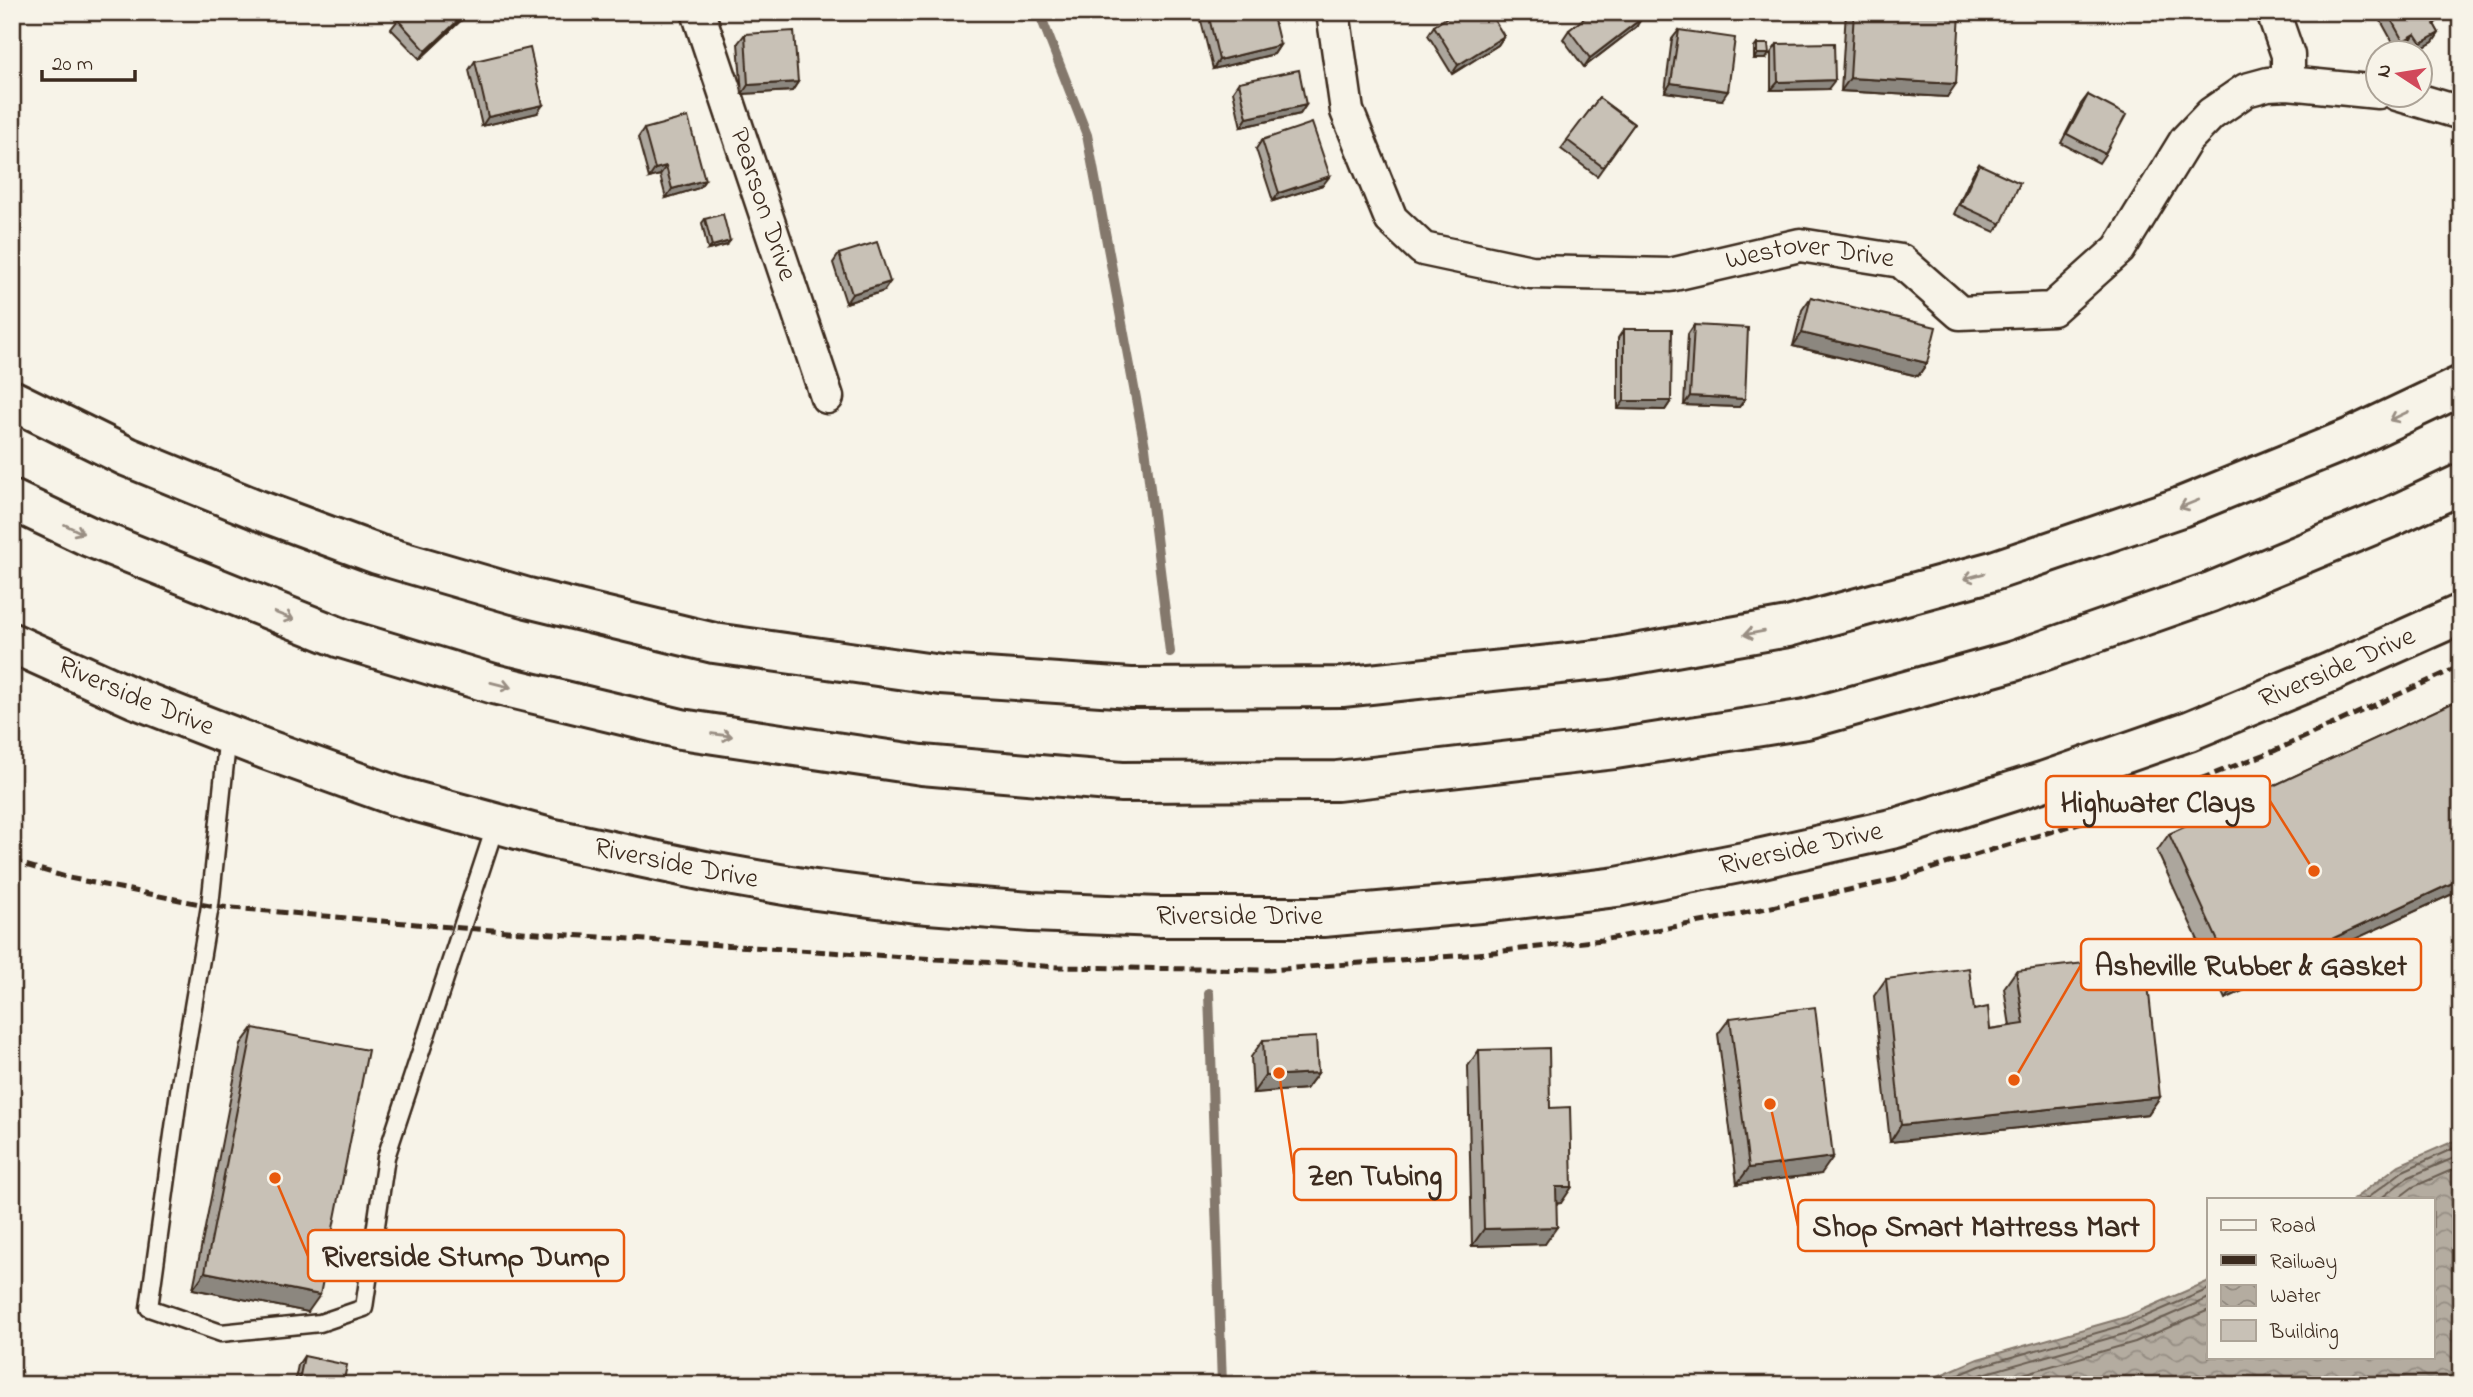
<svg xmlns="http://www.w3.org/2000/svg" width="2473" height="1397" font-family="'Indie Flower',sans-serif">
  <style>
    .water { fill: url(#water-waves); stroke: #84786c; stroke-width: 2 }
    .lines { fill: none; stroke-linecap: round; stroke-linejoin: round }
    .shore { stroke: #6b5e52; stroke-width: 2 }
    .stream { stroke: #84786c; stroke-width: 10 }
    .service-casing { stroke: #3b2a1e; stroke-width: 21 }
    .minor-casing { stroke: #3b2a1e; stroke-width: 37 }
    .secondary-casing { stroke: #3b2a1e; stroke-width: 44 }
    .motorway-casing { stroke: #3b2a1e; stroke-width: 44 }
    .service { stroke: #f7f3e8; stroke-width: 16 }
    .minor { stroke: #f7f3e8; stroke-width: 32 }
    .secondary { stroke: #f7f3e8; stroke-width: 38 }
    .motorway { stroke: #f7f3e8; stroke-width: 38 }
    .rail { stroke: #3b2a1e; stroke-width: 5; stroke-dasharray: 10 5; stroke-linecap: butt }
    .wall { fill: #aca69d; stroke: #3b2a1e; stroke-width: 2 }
    .shaded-wall { fill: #8c877f; stroke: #3b2a1e; stroke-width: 2 }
    .building { fill: #c8c1b6; stroke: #3b2a1e; stroke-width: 2 }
    .oneway { stroke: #998e83 }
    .labels { text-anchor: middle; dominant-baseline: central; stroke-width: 5; stroke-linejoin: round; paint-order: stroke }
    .street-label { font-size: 28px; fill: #3b2a1e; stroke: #f7f3e8 }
    .leader { fill: none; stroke: #e8590c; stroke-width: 2.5 }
    .callout-dot { fill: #e8590c; stroke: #f7f3e8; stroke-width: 2.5 }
    .callout { fill: #f7f3e8; stroke: #e8590c; stroke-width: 2.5 }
    .callout-label { font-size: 30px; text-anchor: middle; font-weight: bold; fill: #3b2a1e }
  </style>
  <defs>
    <pattern id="water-waves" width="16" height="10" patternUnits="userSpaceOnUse" patternTransform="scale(1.75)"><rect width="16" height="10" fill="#b4aca0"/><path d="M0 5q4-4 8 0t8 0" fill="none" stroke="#948c82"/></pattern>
  </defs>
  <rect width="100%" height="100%" fill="#f7f3e8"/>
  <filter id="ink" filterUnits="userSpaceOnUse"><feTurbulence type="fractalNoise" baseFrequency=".0143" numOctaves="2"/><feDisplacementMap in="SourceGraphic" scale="14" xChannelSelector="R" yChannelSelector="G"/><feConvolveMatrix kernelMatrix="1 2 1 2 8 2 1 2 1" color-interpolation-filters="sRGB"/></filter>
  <g filter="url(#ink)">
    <path class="water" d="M 2461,1138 L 2461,1385 L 1917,1385 L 1978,1359 L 2126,1317 L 2209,1281 L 2209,1357 L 2433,1357 L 2433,1199 L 2354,1199 L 2399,1165 Z"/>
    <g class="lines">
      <path class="shore" d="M 2366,1199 L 2403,1171 L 2461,1145
        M 2380,1199 L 2407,1178 L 2461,1155
        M 2397,1199 L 2413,1187 L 2461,1166
        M 1935,1385 L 1980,1366 L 2128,1324 L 2209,1289
        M 1958,1385 L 1983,1374 L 2131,1332 L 2209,1298
        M 1985,1385 L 2135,1342 L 2209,1310"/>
      <path class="stream" d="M 1039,12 L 1087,135 L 1145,447 L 1170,652
        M 1209,993 L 1222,1385"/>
      <defs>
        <path id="service" d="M 228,734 L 210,906 L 180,1084 L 149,1308 L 221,1333 L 320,1323 L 364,1308 L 386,1157 L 496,824"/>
        <g id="minor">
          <path id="s1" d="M 698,12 L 827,397"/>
          <path id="s2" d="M 1333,12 L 1347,111 L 1391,219 L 1423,249 L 1531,272 L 1670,275 L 1800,245 L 1901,261 L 1960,313 L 2052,309 L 2119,249 L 2186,140 L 2211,114 L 2246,90 L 2268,84 L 2288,83 L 2378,92"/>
          <path d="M 2273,12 L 2288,55 L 2288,83"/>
          <path d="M 2397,94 L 2461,113"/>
        </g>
        <g id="secondary">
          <path id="s3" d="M 12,643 L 134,698 L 265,749 L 396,796 L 550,838 L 705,871 L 808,889 L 916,903 L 1031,912 L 1159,917 L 1323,917 L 1491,902 L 1617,887 L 1749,861 L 1896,828 L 2045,781 L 2189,731 L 2329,673 L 2461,614"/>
        </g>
        <path id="motorway" d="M 12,400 L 128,457 L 258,510 L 377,554 L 528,598 L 714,643 L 941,675 L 1131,688 L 1342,687 L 1607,659 L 1788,627 L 1993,571 L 2181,507 L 2351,438 L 2461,386
          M 12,500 L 90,537 L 341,638 L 494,684 L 681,729 L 922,765 L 1122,782 L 1337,781 L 1615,749 L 1806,719 L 2014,661 L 2211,592 L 2389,518 L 2461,484"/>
      </defs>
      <use href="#service" class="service-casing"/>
      <use href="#minor" class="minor-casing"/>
      <use href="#secondary" class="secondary-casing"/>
      <use href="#motorway" class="motorway-casing"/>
      <use href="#service" class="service"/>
      <use href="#minor" class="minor"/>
      <use href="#secondary" class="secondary"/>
      <use href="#motorway" class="motorway"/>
      <path class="rail" d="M 12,861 L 69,878 L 210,906 L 462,928 L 1058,967 L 1268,970 L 1467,955 L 1602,940 L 1717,919 L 1894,880 L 2105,815 L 2274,751 L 2461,666"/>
    </g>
    <path class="wall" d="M 406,12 L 470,12 L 420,59 L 391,29 L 398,20 Z
      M 1846,12 L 1960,12 L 1947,97 L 1841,91 Z
      M 2376,12 L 2433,12 L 2435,26 L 2439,33 L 2433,42 L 2415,52 L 2409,42 L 2397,50 Z
      M 1208,13 L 1280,45 L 1274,54 L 1213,69 L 1201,21 Z
      M 1434,26 L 1504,36 L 1498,45 L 1452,74 L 1428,35 Z
      M 1636,27 L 1584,67 L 1563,39 L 1569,30 Z
      M 1679,30 L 1722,100 L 1665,92 L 1672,39 Z
      M 745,34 L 798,82 L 792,91 L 742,94 L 738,43 Z
      M 1757,44 L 1766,59 L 1754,59 L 1754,48 Z
      M 1777,44 L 1828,89 L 1771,90 L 1771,53 Z
      M 475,61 L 537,113 L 482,126 L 469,70 Z
      M 1239,82 L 1306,105 L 1300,114 L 1241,127 L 1233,91 Z
      M 2088,95 L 2105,154 L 2099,163 L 2061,143 L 2081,104 Z
      M 1599,98 L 1634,124 L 1597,176 L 1561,149 Z
      M 644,129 L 705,180 L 699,188 L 666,198 L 660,175 L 649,178 L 638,138 Z
      M 1262,140 L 1323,185 L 1273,201 L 1256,149 Z
      M 1979,164 L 2001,224 L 1995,232 L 1954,214 L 1973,173 Z
      M 705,219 L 727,245 L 708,250 L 702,223 Z
      M 839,254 L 884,291 L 846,303 L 833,263 Z
      M 1811,297 L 1927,363 L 1918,376 L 1793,346 L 1802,310 Z
      M 1694,325 L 1745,399 L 1739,407 L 1684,405 L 1688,334 Z
      M 1624,329 L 1671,401 L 1665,410 L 1618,409 L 1618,338 Z
      M 2461,699 L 2461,890 L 2225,999 L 2157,851 L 2169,834 Z
      M 2016,971 L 2160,1097 L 2148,1114 L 1890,1142 L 1874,996 L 1886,979 L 1974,1010 L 1990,1029 L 2010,1026 L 2004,988 Z
      M 1730,1018 L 1821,1174 L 1737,1184 L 1718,1034 Z
      M 253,1028 L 308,1312 L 193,1289 L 241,1044 Z
      M 1263,1040 L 1318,1073 L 1306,1089 L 1253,1093 L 1251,1057 Z
      M 1479,1050 L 1550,1108 L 1561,1203 L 1556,1204 L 1545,1244 L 1472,1246 L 1468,1066 Z
      M 304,1356 L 343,1385 L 294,1385 L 298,1365 Z"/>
    <path class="shaded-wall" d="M 467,12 L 470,12 L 420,59 L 426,51 Z
      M 1642,18 L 1636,27 L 1584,67 L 1590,58 Z
      M 2439,33 L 2433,42 L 2415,52 L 2421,43 Z
      M 2415,34 L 2409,42 L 2397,50 L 2403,41 Z
      M 1504,36 L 1498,45 L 1452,74 L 1458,65 Z
      M 1280,45 L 1274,54 L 1213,69 L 1219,60 Z
      M 1757,54 L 1769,54 L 1766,59 L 1754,59 Z
      M 1850,78 L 1956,84 L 1947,97 L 1841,91 Z
      M 1835,80 L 1828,89 L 1771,90 L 1778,82 Z
      M 798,82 L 792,91 L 742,94 L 748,85 Z
      M 1671,83 L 1728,91 L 1722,100 L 1665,92 Z
      M 543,105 L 537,113 L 482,126 L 488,117 Z
      M 1306,105 L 1300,114 L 1241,127 L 1247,118 Z
      M 666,166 L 660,175 L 649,178 L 655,169 Z
      M 1330,176 L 1323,185 L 1273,201 L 1279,193 Z
      M 705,180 L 699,188 L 666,198 L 672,189 Z
      M 730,241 L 727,245 L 708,250 L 712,246 Z
      M 890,282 L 884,291 L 846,303 L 852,294 Z
      M 1802,333 L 1927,363 L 1918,376 L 1793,346 Z
      M 1690,396 L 1745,399 L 1739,407 L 1684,405 Z
      M 1624,401 L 1671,401 L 1665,410 L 1618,409 Z
      M 2461,879 L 2461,890 L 2225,999 L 2237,983 Z
      M 1318,1073 L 1306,1089 L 1253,1093 L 1265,1076 Z
      M 2160,1097 L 2148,1114 L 1890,1142 L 1901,1125 Z
      M 1833,1157 L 1821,1174 L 1737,1184 L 1749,1168 Z
      M 1556,1187 L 1572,1187 L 1561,1203 L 1544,1204 Z
      M 1557,1227 L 1545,1244 L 1472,1246 L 1484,1229 Z
      M 205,1272 L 320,1295 L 308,1312 L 193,1289 Z"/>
    <path class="building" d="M 406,12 L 467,12 L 426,51 L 398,20 Z
      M 1272,12 L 1280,45 L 1219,60 L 1208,13 Z
      M 1455,12 L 1489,12 L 1504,36 L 1458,65 L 1434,26 Z
      M 1592,12 L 1637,12 L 1642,18 L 1590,58 L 1569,30 Z
      M 1854,12 L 1960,12 L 1956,84 L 1850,78 Z
      M 2387,12 L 2433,12 L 2438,21 L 2434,24 L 2439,33 L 2421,43 L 2415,34 L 2403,41 Z
      M 1679,30 L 1735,38 L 1728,91 L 1671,83 Z
      M 794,31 L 798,82 L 748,85 L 745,34 Z
      M 1834,43 L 1835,80 L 1778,82 L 1777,44 Z
      M 1757,44 L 1768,44 L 1769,54 L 1757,54 Z
      M 530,48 L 543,105 L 488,117 L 475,61 Z
      M 1299,70 L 1306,105 L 1247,118 L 1239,82 Z
      M 2088,95 L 2126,115 L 2105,154 L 2067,134 Z
      M 1599,98 L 1634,124 L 1603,167 L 1567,140 Z
      M 688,117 L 705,180 L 672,189 L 666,166 L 655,169 L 644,129 Z
      M 1312,123 L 1330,176 L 1279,193 L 1262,140 Z
      M 1979,164 L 2020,183 L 2001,224 L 1960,205 Z
      M 723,214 L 730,241 L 712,246 L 705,219 Z
      M 877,242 L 890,282 L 852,294 L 839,254 Z
      M 1811,297 L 1936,327 L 1927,363 L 1802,333 Z
      M 1694,325 L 1748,328 L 1745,399 L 1690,396 Z
      M 1624,329 L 1672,329 L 1671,401 L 1624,401 Z
      M 2461,699 L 2461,879 L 2237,983 L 2169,834 Z
      M 2145,956 L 2160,1097 L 1901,1125 L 1886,979 L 1969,968 L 1974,1010 L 1988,1007 L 1990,1029 L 2024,1024 L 2016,971 Z
      M 1815,1007 L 1833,1157 L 1749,1168 L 1730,1018 Z
      M 253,1028 L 368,1050 L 320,1295 L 205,1272 Z
      M 1316,1037 L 1318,1073 L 1265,1076 L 1263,1040 Z
      M 1549,1048 L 1550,1108 L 1570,1107 L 1572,1187 L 1556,1187 L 1557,1227 L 1484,1229 L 1479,1050 Z
      M 304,1356 L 347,1365 L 343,1385 L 298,1385 Z"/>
    <defs><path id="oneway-shaft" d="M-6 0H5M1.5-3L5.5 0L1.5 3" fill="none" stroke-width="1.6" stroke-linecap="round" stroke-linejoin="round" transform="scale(1.75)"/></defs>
    <g class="oneway">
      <use href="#oneway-shaft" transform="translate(2399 416) rotate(155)"/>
      <use href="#oneway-shaft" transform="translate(2189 504) rotate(158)"/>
      <use href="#oneway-shaft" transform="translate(74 529) rotate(25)"/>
      <use href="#oneway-shaft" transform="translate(1974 576) rotate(165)"/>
      <use href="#oneway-shaft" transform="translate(284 616) rotate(21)"/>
      <use href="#oneway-shaft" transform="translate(1754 633) rotate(170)"/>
      <use href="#oneway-shaft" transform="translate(501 685) rotate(14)"/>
      <use href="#oneway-shaft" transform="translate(722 735) rotate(8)"/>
    </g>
  </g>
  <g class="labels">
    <g class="street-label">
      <text stroke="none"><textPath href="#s1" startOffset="203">Pearson Drive</textPath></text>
      <text stroke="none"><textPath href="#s2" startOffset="653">Westover Drive</textPath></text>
      <text stroke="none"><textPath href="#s3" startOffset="2403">Riverside Drive</textPath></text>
      <text stroke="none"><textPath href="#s3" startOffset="135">Riverside Drive</textPath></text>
      <text stroke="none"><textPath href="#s3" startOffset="1836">Riverside Drive</textPath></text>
      <text stroke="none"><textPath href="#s3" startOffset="702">Riverside Drive</textPath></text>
      <text stroke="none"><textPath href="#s3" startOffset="1269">Riverside Drive</textPath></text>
    </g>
  </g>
  <path class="leader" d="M2314 871L2270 801M2014 1080L2081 965M1279 1073L1294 1174M1770 1104L1798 1226M275 1178L308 1256"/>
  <g class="callout-dot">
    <circle cx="2314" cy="871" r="7"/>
    <circle cx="2014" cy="1080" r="7"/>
    <circle cx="1279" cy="1073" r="7"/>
    <circle cx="1770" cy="1104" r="7"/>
    <circle cx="275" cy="1178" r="7"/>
  </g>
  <g class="callout">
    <rect x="2046" y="776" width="224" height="51" rx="7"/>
    <rect x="2081" y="939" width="340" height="51" rx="7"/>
    <rect x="1294" y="1149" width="162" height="51" rx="7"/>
    <rect x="1798" y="1200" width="356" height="51" rx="7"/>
    <rect x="308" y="1230" width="316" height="51" rx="7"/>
  </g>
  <g class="callout-label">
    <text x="2158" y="812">Highwater Clays</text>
    <text x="2251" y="975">Asheville Rubber &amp; Gasket</text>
    <text x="1375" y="1185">Zen Tubing</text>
    <text x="1976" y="1236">Shop Smart Mattress Mart</text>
    <text x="466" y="1266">Riverside Stump Dump</text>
  </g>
  <rect width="2473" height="1397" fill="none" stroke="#f7f3e8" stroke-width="42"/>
  <rect x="21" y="21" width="2431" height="1355" fill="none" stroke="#3b2a1e" stroke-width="2.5" filter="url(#ink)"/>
  <rect x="2207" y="1198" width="228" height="161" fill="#f7f3e8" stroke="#aca397" stroke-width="2"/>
  <rect x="2221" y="1220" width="35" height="10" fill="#f7f3e8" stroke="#aca397" stroke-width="2"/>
  <text x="2270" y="1232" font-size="21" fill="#3b2a1e">Road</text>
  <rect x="2221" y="1255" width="35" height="10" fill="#3b2a1e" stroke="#aca397" stroke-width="2"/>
  <text x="2270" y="1268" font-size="21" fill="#3b2a1e">Railway</text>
  <rect x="2221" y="1285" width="35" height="21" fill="url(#water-waves)" stroke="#aca397" stroke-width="2"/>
  <text x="2270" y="1302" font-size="21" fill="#3b2a1e">Water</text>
  <rect x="2221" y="1320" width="35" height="21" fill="#c8c1b6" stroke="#aca397" stroke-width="2"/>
  <text x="2270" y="1338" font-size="21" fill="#3b2a1e">Building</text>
  <g transform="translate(2399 74) rotate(282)"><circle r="33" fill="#f7f3e8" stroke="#aca397" stroke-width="2"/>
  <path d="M0-5L12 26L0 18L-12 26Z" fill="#d1495b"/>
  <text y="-10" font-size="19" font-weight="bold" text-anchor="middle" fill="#3b2a1e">N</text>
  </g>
  <path d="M42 70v10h93v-10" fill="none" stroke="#3b2a1e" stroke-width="3.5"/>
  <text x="52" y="70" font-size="21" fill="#3b2a1e" stroke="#f7f3e8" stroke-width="5" paint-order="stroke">20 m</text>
</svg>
